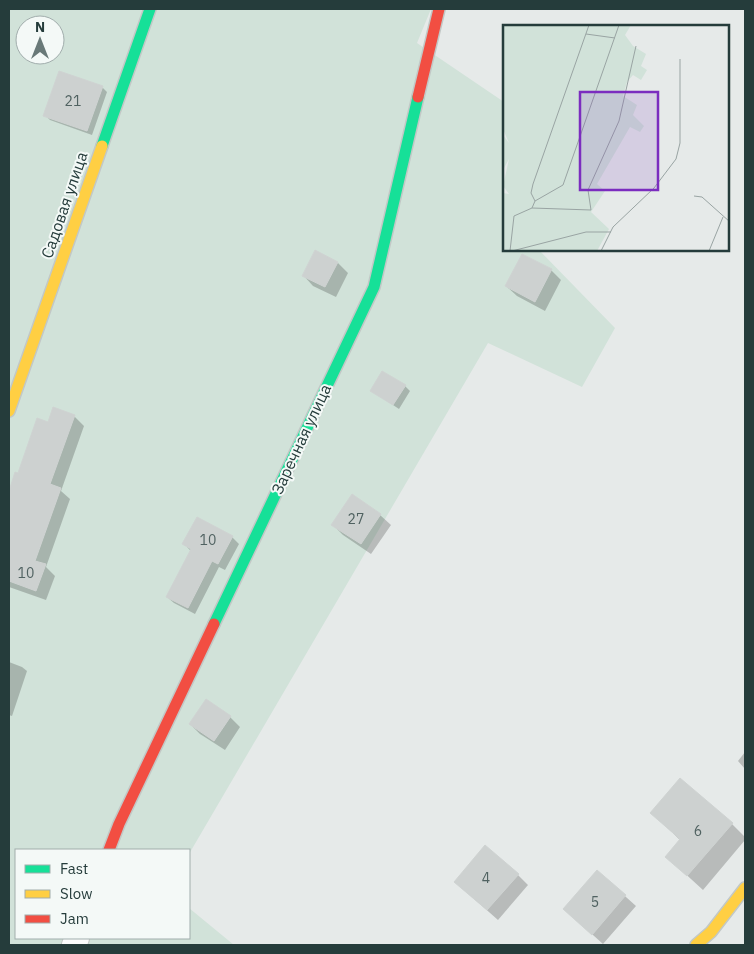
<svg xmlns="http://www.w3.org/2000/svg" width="754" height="954" font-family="'IBM Plex Sans',sans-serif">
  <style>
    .green { fill: #d1e2d9; fill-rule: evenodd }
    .shadow { fill: #0003 }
    .building { fill: #cdd1d0; stroke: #cfd3d2 }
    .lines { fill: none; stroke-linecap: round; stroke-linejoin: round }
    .street-casing { stroke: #c3c7c6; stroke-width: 26 }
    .fast-casing { stroke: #c2c8c6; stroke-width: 14 }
    .slow-casing { stroke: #c2c8c6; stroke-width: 14 }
    .jam-casing { stroke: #c2c8c6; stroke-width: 14 }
    .street { stroke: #fbfcfc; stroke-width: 24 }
    .fast { stroke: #16e098; stroke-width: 11 }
    .slow { stroke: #ffcf43; stroke-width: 11 }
    .jam { stroke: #f24e42; stroke-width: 11 }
    .labels { text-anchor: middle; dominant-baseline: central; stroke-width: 4; stroke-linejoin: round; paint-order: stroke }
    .number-label { font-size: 14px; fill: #506261 }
    .street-label { font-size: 16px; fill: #253c3b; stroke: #f4f9f7 }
    .inset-road { fill: none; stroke: #99a4a3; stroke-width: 1 }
    .view { fill: #7b2cbf; fill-opacity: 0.15; stroke: #7b2cbf; stroke-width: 2.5 }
    .inset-edge { fill: none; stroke: #253c3b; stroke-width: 2.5 }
  </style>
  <rect width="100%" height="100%" fill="#e6eae9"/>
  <path class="green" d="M 9,9 L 431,9 L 417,43 L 504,102 L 504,250 L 539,250 L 615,328 L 582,387 L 488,343 L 189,854 L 189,850 L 16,850 L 16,938 L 189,938 L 189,908 L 234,945 L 9,945 ZM 25,25 L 55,25 L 55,55 L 25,55 Z"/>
  <path class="shadow" d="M 102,87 L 107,92 L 92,135 L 50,120 L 45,115 Z
    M 338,263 L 348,273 L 336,297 L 313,286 L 303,275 Z
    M 551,270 L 561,280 L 545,311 L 517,296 L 506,286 Z
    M 405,386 L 410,391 L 399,409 L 372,391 Z
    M 74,416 L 84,426 L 61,491 L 70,499 L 46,567 L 55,576 L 46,600 L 9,587 L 9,495 L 16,474 L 19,475 L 49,424 Z
    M 352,496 L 380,515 L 391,525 L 371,554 L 343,535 L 333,525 Z
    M 232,537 L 239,544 L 225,570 L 219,567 L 195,614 L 174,603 L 167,597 L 191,551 L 184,544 Z
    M 9,662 L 22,667 L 27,671 L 12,716 L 9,715 Z
    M 230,717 L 240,727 L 225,750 L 200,734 L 190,724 Z
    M 745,752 L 745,769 L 738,761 Z
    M 652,813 L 732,824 L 745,837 L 745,840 L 703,890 L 667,857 L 681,841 Z
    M 597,871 L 636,906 L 603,944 L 564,909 Z
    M 518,875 L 528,885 L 498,920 L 455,882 Z"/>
  <path class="building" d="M 59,71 L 103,86 L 87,131 L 43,116 Z
    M 315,250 L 338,262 L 325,287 L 302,276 Z
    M 522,254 L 552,269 L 535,302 L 505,286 Z
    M 382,371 L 406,385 L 393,405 L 370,391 Z
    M 53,407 L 75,415 L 50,484 L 61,488 L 35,561 L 46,564 L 36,591 L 9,581 L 9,491 L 15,472 L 18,473 L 37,418 L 48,422 Z
    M 352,494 L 381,514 L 361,544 L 331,525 Z
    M 197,517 L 233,536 L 218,564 L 212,561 L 188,608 L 166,597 L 191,549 L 182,544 Z
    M 206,699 L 231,716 L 214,741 L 189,724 Z
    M 680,778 L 733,823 L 687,876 L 665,857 L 680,839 L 650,813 Z
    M 485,845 L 519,874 L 487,910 L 454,882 Z
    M 597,870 L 626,895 L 592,935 L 563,909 Z"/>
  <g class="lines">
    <defs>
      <path id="street" d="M 74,945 L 77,938"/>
      <path id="fast" d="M 102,146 L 150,9
        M 214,624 L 374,287 L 418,97"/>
      <path id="slow" d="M 9,411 L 102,146
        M 696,945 L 711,932 L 745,888"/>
      <path id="jam" d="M 418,97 L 439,9
        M 109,850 L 119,824 L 214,624"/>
    </defs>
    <use href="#street" class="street-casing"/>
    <use href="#fast" class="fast-casing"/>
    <use href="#slow" class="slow-casing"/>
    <use href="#jam" class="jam-casing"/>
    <use href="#street" class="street"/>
    <use href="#fast" class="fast"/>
    <use href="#slow" class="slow"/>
    <use href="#jam" class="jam"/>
  </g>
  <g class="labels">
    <g class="number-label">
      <text x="73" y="101">21</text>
      <text x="356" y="519">27</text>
      <text x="208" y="540">10</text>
      <text x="26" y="573">10</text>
      <text x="698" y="831">6</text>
      <text x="486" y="878">4</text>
      <text x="595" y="902">5</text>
    </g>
    <g class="street-label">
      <text transform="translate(64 205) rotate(-71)">Садовая улица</text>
      <text transform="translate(301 439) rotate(-65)">Заречная улица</text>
    </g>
  </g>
  <g transform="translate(503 25)">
    <rect width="226" height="226" fill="#e6eae9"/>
    <path d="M 0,0 L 128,0 L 122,10 L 130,21 L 143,29 L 138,41 L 144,45 L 138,55 L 130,50 L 124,57 L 120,71 L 134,80 L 130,90 L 141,101 L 137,107 L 127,102 L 94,159 L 102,166 L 88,187 L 106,204 L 94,226 L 0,226 L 0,168 L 6,169 L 0,161 L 6,134 L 0,145 L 0,110 L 6,118 L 0,104 Z" fill="#d1e2d9"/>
    <path class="inset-road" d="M 83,9 L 112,13M 191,171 L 199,172 L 227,197M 32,176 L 60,160 L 116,0M 32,176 L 28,168 L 30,159 L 86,0M 29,183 L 88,185 L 85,165 L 116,96 L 133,21M 7,226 L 11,191 L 29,183 L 32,176M 9,226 L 83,207 L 108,207M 98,226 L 110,202 L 151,163 L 173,134 L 177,118 L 177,34M 206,226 L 220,192"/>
    <path class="view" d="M 77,67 L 155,67 L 155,165 L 77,165 Z"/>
    <rect width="226" height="226" class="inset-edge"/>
  </g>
  <rect width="754" height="954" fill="none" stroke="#253c3b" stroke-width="20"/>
  <rect x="15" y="849" width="175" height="90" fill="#f4f9f7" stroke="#a1adac"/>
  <rect x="25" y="865" width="25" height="8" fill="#16e098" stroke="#a1adac"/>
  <text x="60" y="874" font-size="15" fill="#253c3b">Fast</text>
  <rect x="25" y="890" width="25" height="8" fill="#ffcf43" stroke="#a1adac"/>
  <text x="60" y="899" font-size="15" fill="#253c3b">Slow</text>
  <rect x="25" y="915" width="25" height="8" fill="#f24e42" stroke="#a1adac"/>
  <text x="60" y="924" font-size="15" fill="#253c3b">Jam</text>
  <g transform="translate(40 40)"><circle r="24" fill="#f4f9f7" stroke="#a1adac"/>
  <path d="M0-4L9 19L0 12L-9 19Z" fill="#697978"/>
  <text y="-8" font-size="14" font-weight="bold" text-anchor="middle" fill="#253c3b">N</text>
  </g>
</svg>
